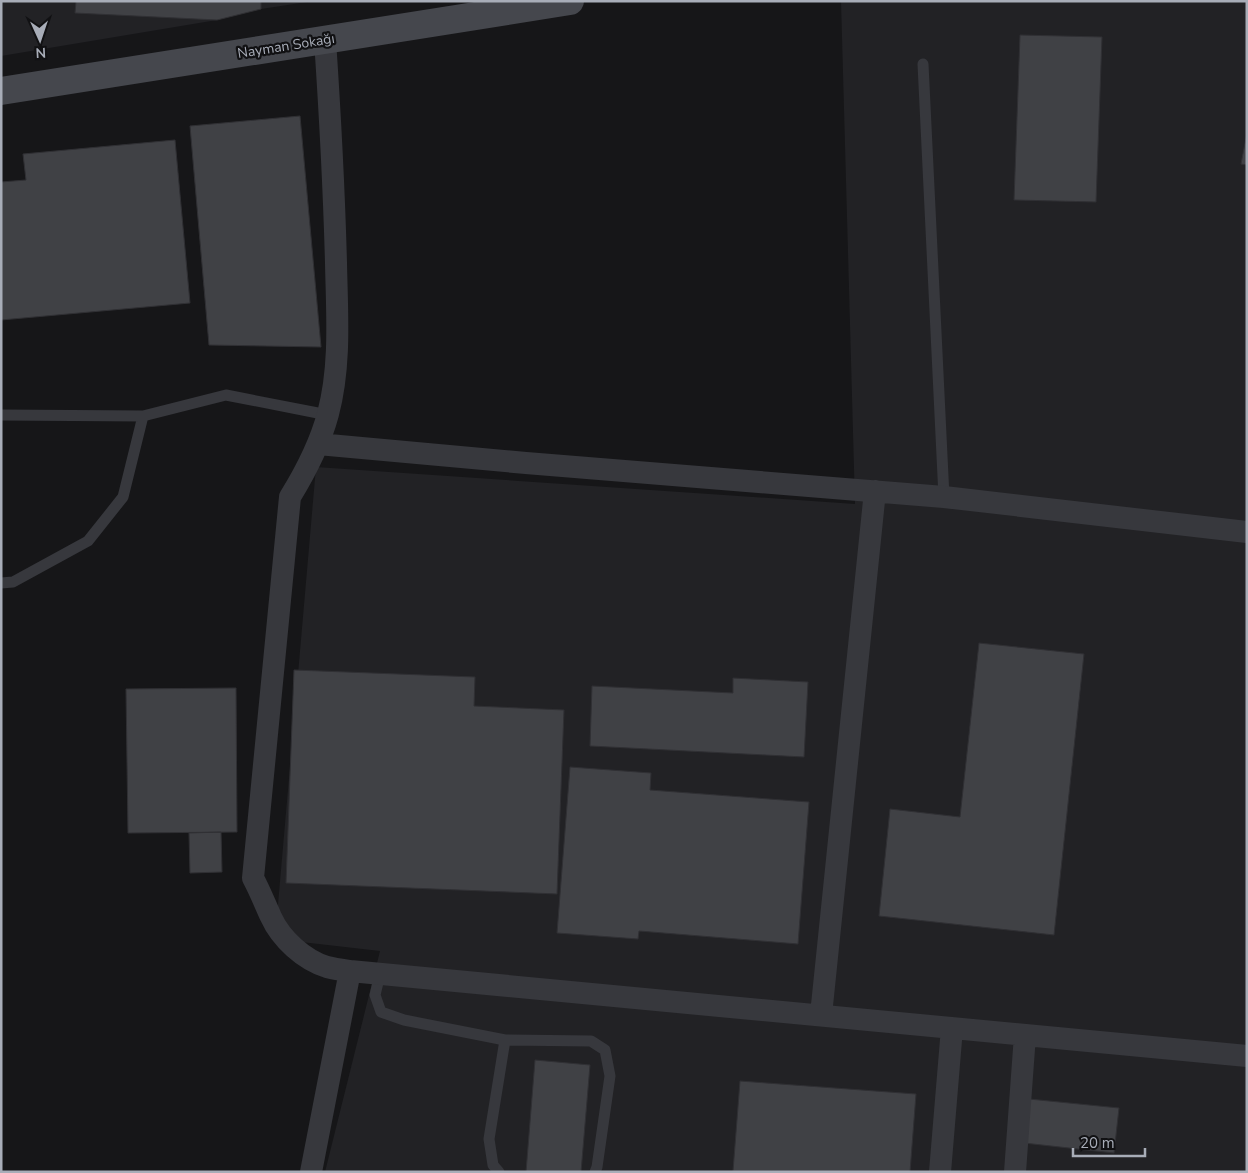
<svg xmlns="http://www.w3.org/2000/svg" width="1248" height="1173" font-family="'Nunito Sans',sans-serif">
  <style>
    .built { fill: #222225 }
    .building { fill: #404145; stroke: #303034 }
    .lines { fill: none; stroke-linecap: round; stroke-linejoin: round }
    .lane { stroke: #37383d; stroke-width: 11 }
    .street { stroke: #37383d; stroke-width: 22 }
    .secondary { stroke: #45474d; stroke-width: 28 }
    .labels { text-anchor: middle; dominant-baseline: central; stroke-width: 4.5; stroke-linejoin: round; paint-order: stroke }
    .street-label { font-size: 14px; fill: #a8adb8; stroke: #111113 }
  </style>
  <rect width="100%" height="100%" fill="#161618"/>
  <path class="built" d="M 1,1 L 314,1 L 261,9 L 217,20 L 1,56 Z
    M 841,1 L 1247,1 L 1247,1172 L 325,1172 L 380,951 L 275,939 L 316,467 L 855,504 Z"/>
  <path class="building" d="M 76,1 L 261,1 L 261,9 L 217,20 L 75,13 Z
    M 1020,35 L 1102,37 L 1096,202 L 1014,200 Z
    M 300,116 L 321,347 L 209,345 L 190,126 Z
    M 1247,133 L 1247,165 L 1241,164 Z
    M 175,140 L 190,303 L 1,320 L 1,182 L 26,180 L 23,154 Z
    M 979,643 L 1084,654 L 1054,935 L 879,916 L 890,809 L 960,817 Z
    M 294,670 L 475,677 L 474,706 L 564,710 L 557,894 L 286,883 Z
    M 733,678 L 808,682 L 804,757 L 590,746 L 592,686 L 733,693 Z
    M 236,688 L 237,832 L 128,833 L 126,689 Z
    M 570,767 L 651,773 L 650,790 L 809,802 L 798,944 L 639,931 L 638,939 L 557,933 Z
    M 221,832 L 222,872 L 190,873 L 189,833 Z
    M 535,1060 L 590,1065 L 581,1172 L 526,1172 Z
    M 740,1081 L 916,1094 L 910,1172 L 733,1171 Z
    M 1029,1099 L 1119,1108 L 1114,1153 L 1024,1143 Z"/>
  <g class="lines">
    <path class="lane" d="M 923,64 L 944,497
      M 1,415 L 143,416
      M 1,583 L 13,582 L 88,541 L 123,497 L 143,416 L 226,395 L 328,415
      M 380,974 L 375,995 L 381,1012 L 404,1020 L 505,1040 L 591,1041 L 605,1050 L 610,1076 L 597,1167 L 595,1172
      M 499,1172 L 493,1165 L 489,1139 L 505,1040"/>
    <path class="street" d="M 325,40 C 330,114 334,189 336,263 C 337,314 341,365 328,414 C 320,444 306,471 290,497 L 253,878 C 260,891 265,904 271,917 C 281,939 304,960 327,967 C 335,969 343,970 350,971 L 1247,1056
      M 318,444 L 526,463 L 944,497 L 1247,532
      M 821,1015 L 875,491
      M 311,1172 L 350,971
      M 940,1172 L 952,1028
      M 1015,1172 L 1025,1035"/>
    <path class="secondary" d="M 1,91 L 570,1"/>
  </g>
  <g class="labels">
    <g class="street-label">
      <text transform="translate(286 46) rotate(-9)">Nayman Sokağı</text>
    </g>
  </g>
  <rect width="1248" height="1173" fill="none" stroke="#a8adb8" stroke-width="5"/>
  <g transform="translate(40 40) rotate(177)" stroke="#111113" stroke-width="4" paint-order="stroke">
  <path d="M0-4L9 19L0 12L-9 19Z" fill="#a8adb8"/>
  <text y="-8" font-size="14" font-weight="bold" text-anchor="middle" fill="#a8adb8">N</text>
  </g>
  <path d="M1073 1148v8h72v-8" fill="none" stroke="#a8adb8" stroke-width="2.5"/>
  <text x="1080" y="1148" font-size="15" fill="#a8adb8" stroke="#111113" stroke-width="4" paint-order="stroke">20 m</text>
</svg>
